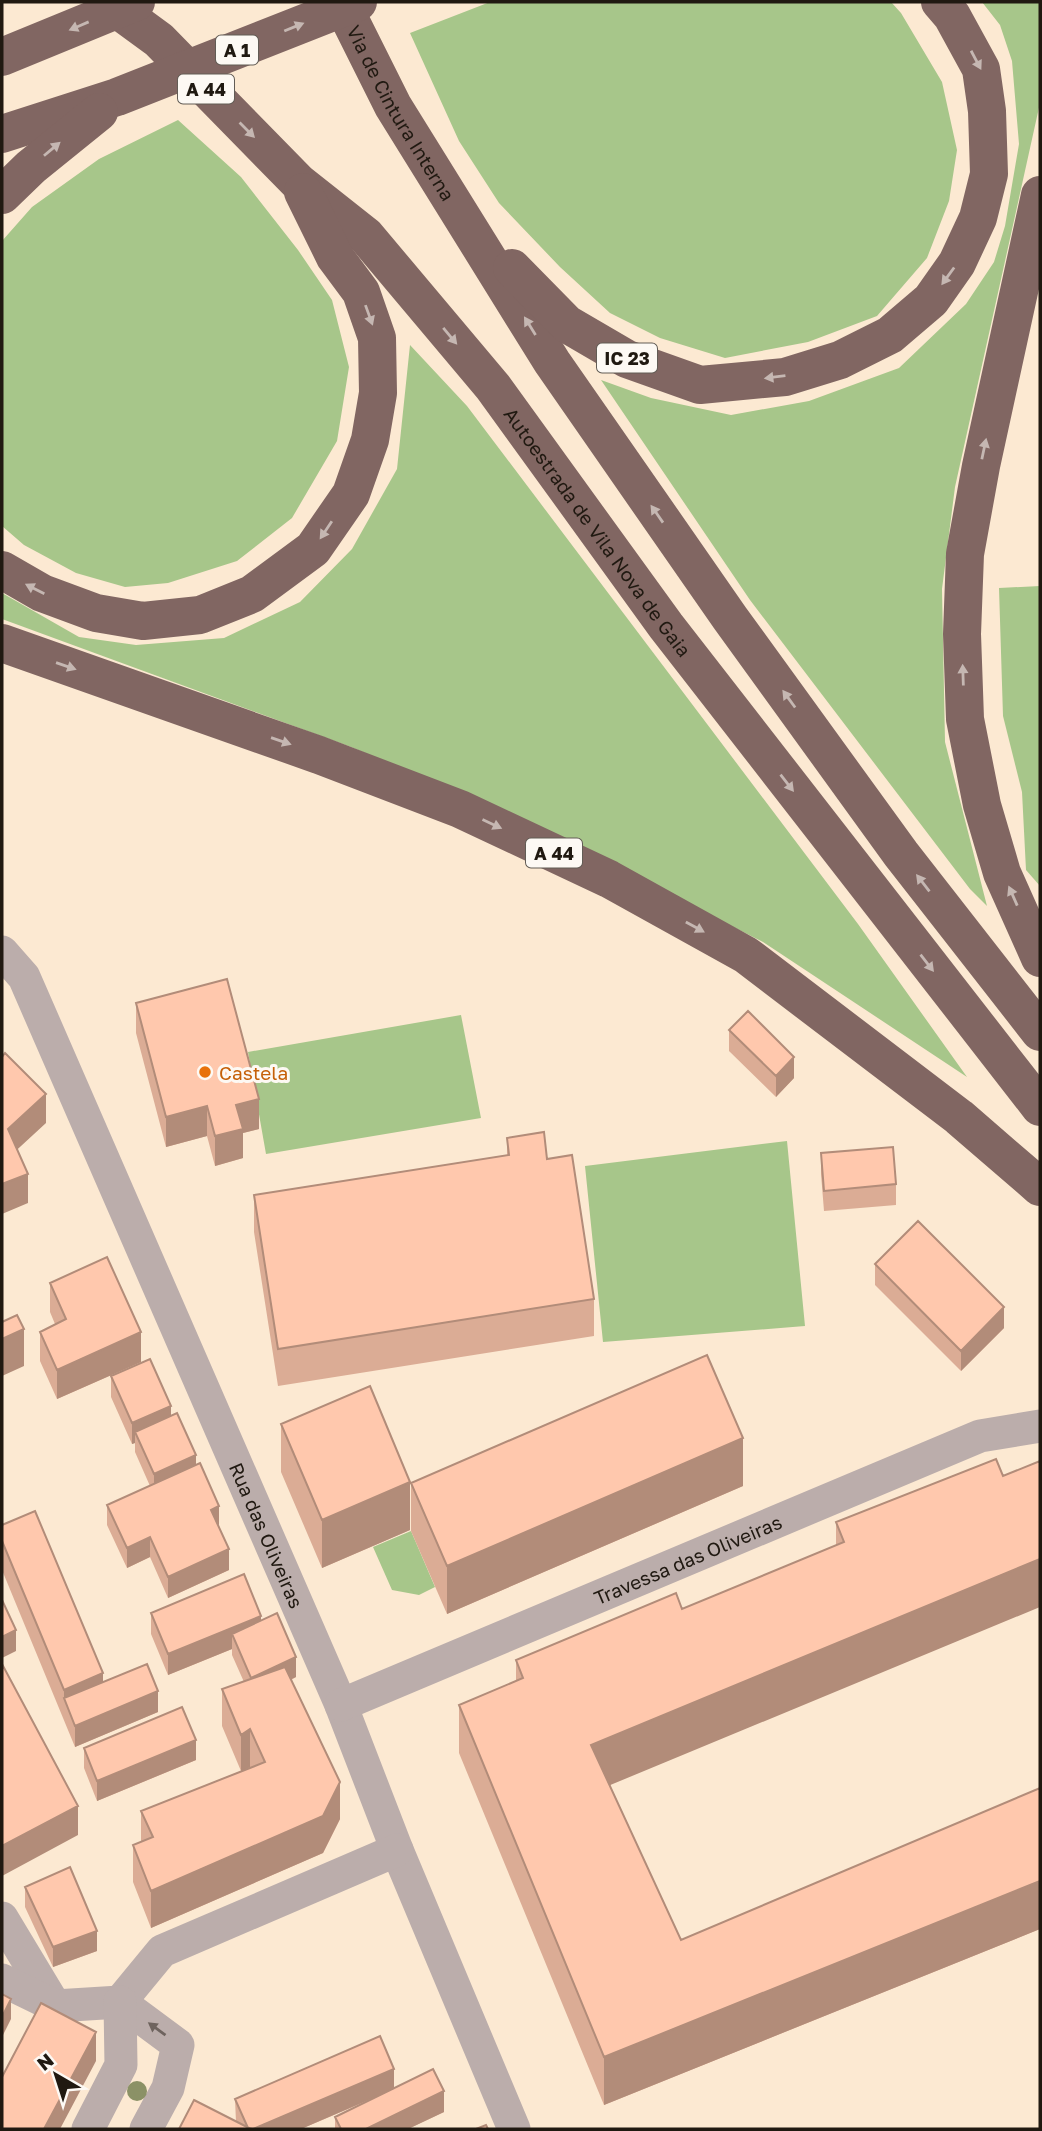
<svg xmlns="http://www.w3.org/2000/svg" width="1042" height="2131" font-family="'Golos Text',sans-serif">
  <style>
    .green { fill: #a7c68a }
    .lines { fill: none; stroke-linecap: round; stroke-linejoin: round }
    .street { stroke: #bbadab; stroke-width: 33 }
    .highway { stroke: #816662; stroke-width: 38 }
    .tree { fill: #8b9166 }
    .wall { fill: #dbac95 }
    .shaded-wall { fill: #b28c79 }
    .building { fill: #ffc8ad; stroke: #b28c79; stroke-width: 2 }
    .oneway { fill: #c5b7b2 }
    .oneway2 { fill: #6e635e }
    .food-dot { fill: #e8710a; stroke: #fdf9f4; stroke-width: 2.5 }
    .labels { text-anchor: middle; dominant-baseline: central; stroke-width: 6; stroke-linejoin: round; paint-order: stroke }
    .shield { fill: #fdf9f4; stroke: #625c55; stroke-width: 2 }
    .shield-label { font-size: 18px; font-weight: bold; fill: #201911 }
    .street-label { font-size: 19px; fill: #201911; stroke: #fdf9f4 }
    .food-label { font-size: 19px; fill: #c56008; stroke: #fdf9f4; text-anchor: start }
  </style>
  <rect width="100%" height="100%" fill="#fce9d2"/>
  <path class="green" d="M 490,2 L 891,2 L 901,13 L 942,82 L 957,150 L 949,201 L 927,258 L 877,316 L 808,342 L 725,358 L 660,338 L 610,313 L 560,267 L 499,203 L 459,141 L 410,33 Z
    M 982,2 L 1040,2 L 1040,103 L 955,487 L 942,589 L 945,742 L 987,906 L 970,889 L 750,600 L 601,380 L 651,398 L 731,415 L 809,401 L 899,368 L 966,304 L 994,262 L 1005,226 L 1019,144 L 1012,61 L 1000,25 Z
    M 178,120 L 241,177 L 298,250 L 332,300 L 349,367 L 337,441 L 292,518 L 237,561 L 168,583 L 125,587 L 76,573 L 24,545 L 2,526 L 2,241 L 32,207 L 99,159 Z
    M 410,345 L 467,406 L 858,924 L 967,1077 L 763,942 L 516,817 L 351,747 L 2,619 L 2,593 L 79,637 L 136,645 L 224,638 L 300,602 L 352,549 L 397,469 Z
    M 1040,586 L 1040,886 L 1026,870 L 1022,792 L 1003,716 L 999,588 Z
    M 461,1015 L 481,1118 L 266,1154 L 248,1052 Z
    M 787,1141 L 805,1326 L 603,1342 L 585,1166 Z
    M 411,1531 L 435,1587 L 419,1595 L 392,1590 L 373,1547 Z"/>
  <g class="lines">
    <g class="street">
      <path id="s1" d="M 2,952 L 24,977 L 341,1705 L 397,1850 L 514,2129"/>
      <path id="s2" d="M 341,1705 L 980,1436 L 1040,1426"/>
      <path d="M 2,1918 L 55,2006"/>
      <path d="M 2,1980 L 55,2006 L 120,2002"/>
      <path d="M 120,2002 L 162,1951 L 397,1850"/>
      <path d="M 120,2002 L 178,2045 L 168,2088 L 146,2129"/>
      <path d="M 88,2129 L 121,2065 L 120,2002"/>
    </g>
    <g class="highway">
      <path id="s3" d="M 107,2 L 159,40 L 299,183 L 366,236 L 493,387 L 666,626 L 1040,1107"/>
      <path id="s4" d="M 341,2 L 393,106 L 552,362 L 730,618 L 901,854 L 1040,1032"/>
      <path d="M 2,57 L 136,2"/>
      <path d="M 2,134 L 117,97 L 358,2"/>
      <path d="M 2,195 L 31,167 L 99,112"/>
      <path d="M 1040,195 L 981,466 L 965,554 L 962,634 L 965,719 L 982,805 L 1002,873 L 1040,958"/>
      <path d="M 512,268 L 567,324 L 627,359 L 700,385 L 785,377 L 840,360 L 890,335 L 931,300 L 957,263 L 978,218 L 989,174 L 987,111 L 981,69 L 952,16 L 940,2"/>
      <path d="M 2,570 L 42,593 L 96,613 L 143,621 L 200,615 L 252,594 L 313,549 L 351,494 L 370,440 L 378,393 L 377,338 L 361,292 L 335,257 L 303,192"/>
      <path d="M 2,643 L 319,755 L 460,809 L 609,879 L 746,955 L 959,1117 L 1040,1187"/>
    </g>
  </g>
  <circle class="tree" cx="137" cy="2091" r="10"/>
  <path class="wall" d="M 136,1003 L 259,1129 L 243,1133 L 243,1158 L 215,1166 L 207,1136 L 166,1147 L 136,1033 Z
    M 729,1030 L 794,1078 L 776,1097 L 729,1051 Z
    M 507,1138 L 547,1159 L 594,1299 L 594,1336 L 278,1386 L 254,1232 L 254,1195 L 507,1155 Z
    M 821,1153 L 896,1184 L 896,1205 L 824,1211 L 821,1174 Z
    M 875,1264 L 1004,1328 L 961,1371 L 875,1285 Z
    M 50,1283 L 141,1362 L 57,1399 L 40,1361 L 40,1332 L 55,1324 L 50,1312 Z
    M 111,1376 L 171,1416 L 196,1465 L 219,1526 L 229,1570 L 168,1598 L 150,1557 L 127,1568 L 107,1525 L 107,1505 L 150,1486 L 135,1452 L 135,1443 L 132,1444 L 111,1397 Z
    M 281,1424 L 410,1530 L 322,1568 L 281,1472 Z
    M 996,1459 L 610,1785 L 681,1940 L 1040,1788 L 1040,1929 L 604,2105 L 459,1753 L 459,1705 L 516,1681 L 516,1660 L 682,1609 L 836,1545 L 836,1522 Z
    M 411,1483 L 743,1486 L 447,1614 L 411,1531 Z
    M 2,1525 L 103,1682 L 158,1712 L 75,1747 L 2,1570 Z
    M 151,1613 L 261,1620 L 296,1677 L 291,1680 L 340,1819 L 323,1853 L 151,1928 L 133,1882 L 133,1845 L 141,1842 L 141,1811 L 241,1771 L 222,1726 L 222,1689 L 244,1682 L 232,1655 L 232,1649 L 168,1675 L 151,1634 Z
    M 84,1748 L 196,1760 L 97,1801 L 84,1768 Z
    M 25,1887 L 97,1951 L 53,1967 L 25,1907 Z
    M 394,2088 L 444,2112 L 408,2129 L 335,2129 L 335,2117 L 374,2098 L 301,2129 L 179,2129 L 236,2122 L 235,2099 Z"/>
  <path class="shaded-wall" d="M 794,1057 L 794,1078 L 776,1097 L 776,1076 Z
    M 46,1094 L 46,1123 L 8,1158 L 8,1129 Z
    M 259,1099 L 259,1129 L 243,1133 L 243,1158 L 215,1166 L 215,1136 L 236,1105 Z
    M 207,1106 L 207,1136 L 166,1147 L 166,1117 Z
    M 28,1174 L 28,1203 L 2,1214 L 2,1184 Z
    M 1004,1307 L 1004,1328 L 961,1371 L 961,1351 Z
    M 24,1329 L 24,1366 L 2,1376 L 2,1339 Z
    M 141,1332 L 141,1362 L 57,1399 L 57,1370 Z
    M 171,1406 L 171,1426 L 135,1432 L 135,1443 L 132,1444 L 132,1423 Z
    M 743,1438 L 743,1486 L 447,1614 L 447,1566 Z
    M 196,1455 L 196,1476 L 154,1495 L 154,1474 Z
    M 410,1482 L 410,1530 L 322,1568 L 322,1520 Z
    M 219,1506 L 219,1526 L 211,1510 Z
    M 150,1537 L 150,1557 L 127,1568 L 127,1548 Z
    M 229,1549 L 229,1570 L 168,1598 L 168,1577 Z
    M 1040,1559 L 1040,1607 L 591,1793 L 591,1745 Z
    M 261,1616 L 261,1636 L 232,1634 L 232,1649 L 168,1675 L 168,1654 Z
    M 16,1630 L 16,1651 L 2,1658 L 2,1637 Z
    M 296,1657 L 296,1677 L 251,1698 L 251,1678 Z
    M 103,1673 L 103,1703 L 64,1698 L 64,1719 L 64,1690 Z
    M 158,1691 L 158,1712 L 75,1747 L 75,1726 Z
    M 250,1729 L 250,1767 L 241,1772 L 241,1735 Z
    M 196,1740 L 196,1760 L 97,1801 L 97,1781 Z
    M 340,1782 L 340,1819 L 323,1853 L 151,1928 L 151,1891 Z
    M 78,1806 L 78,1835 L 2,1876 L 2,1846 Z
    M 1040,1881 L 1040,1929 L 604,2105 L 604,2057 Z
    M 97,1931 L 97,1951 L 53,1967 L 53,1947 Z
    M 11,1999 L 11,2019 L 2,2037 L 2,2017 Z
    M 96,2032 L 96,2061 L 60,2129 L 44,2129 Z
    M 394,2069 L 394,2089 L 301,2129 L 253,2129 Z
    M 444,2091 L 444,2112 L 408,2129 L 366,2129 Z"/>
  <path class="building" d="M 227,979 L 259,1099 L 236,1105 L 243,1129 L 215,1136 L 207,1106 L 166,1117 L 136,1003 Z
    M 748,1011 L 794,1057 L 776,1076 L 729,1030 Z
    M 5,1053 L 46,1094 L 8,1129 L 28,1174 L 2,1184 L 2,1057 Z
    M 544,1132 L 547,1159 L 572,1155 L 594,1299 L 278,1349 L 254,1195 L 509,1155 L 507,1138 Z
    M 893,1147 L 896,1184 L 824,1191 L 821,1153 Z
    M 918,1221 L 1004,1307 L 961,1351 L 875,1264 Z
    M 107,1257 L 141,1332 L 57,1370 L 40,1332 L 66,1319 L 50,1283 Z
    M 17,1315 L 24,1329 L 2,1339 L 2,1322 Z
    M 707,1355 L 743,1438 L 447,1566 L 411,1483 Z
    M 150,1359 L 171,1406 L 132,1423 L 111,1376 Z
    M 370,1386 L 410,1482 L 322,1520 L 281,1424 Z
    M 177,1413 L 196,1455 L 154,1474 L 135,1432 Z
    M 996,1459 L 1003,1476 L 1040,1461 L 1040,1559 L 591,1745 L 681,1940 L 1040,1788 L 1040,1881 L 604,2057 L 459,1705 L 523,1678 L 516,1660 L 676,1593 L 682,1609 L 844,1542 L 836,1522 Z
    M 200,1463 L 219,1506 L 211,1510 L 229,1549 L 168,1577 L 150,1537 L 127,1548 L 107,1505 Z
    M 35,1511 L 103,1673 L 64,1690 L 2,1541 L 2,1525 Z
    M 244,1574 L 261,1616 L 168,1654 L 151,1613 Z
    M 2,1600 L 16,1630 L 2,1637 Z
    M 277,1613 L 296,1657 L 251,1678 L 232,1634 Z
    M 2,1664 L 78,1806 L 2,1846 Z
    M 147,1664 L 158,1691 L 75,1726 L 64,1698 Z
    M 285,1667 L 340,1782 L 323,1816 L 151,1891 L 133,1845 L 153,1837 L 141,1811 L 265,1762 L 250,1729 L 241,1735 L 222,1689 Z
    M 182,1707 L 196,1740 L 97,1781 L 84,1748 Z
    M 70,1867 L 97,1931 L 53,1947 L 25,1887 Z
    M 2,1994 L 11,1999 L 2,2017 Z
    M 41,2003 L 96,2032 L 44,2129 L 2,2129 L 2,2077 Z
    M 380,2036 L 394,2069 L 253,2129 L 248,2128 L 235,2099 Z
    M 433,2069 L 444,2091 L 366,2129 L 341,2129 L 335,2117 Z
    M 194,2100 L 251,2129 L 179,2129 Z
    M 486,2125 L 488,2129 L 476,2129 Z"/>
  <defs><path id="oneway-solid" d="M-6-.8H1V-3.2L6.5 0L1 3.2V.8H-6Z" transform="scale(1.75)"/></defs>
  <g class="oneway">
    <use href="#oneway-solid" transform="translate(79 26) rotate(157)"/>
    <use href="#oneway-solid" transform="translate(294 27) rotate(-22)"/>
    <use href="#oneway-solid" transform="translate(976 60) rotate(62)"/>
    <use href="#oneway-solid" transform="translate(247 130) rotate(45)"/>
    <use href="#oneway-solid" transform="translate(52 149) rotate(-40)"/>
    <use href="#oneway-solid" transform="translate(948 276) rotate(126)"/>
    <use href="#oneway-solid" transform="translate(369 315) rotate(70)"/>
    <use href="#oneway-solid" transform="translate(530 326) rotate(-122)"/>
    <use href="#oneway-solid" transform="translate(450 336) rotate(50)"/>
    <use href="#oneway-solid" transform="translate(775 377) rotate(173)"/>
    <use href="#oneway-solid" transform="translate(984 449) rotate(-78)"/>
    <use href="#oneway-solid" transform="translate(657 514) rotate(-125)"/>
    <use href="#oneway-solid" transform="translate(326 530) rotate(124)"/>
    <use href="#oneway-solid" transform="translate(35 589) rotate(-153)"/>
    <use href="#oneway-solid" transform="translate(66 666) rotate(19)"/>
    <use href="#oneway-solid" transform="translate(963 675) rotate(-92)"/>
    <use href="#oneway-solid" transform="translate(789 699) rotate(-126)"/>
    <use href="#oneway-solid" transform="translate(281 741) rotate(19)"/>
    <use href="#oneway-solid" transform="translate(787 783) rotate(52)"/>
    <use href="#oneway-solid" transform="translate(492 824) rotate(25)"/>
    <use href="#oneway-solid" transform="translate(923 883) rotate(-128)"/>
    <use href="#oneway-solid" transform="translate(1013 896) rotate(-114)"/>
    <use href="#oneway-solid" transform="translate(695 927) rotate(29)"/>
    <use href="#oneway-solid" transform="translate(927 963) rotate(52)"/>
  </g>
  <use class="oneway2" href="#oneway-solid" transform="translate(157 2029) rotate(-144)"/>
  <circle class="food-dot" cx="205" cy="1072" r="7"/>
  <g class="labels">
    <g class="shield">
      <rect x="216" y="35.5" width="42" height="29" rx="5"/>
      <rect x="178" y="74.5" width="56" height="29" rx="5"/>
      <rect x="597" y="343.5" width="60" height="29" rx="5"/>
      <rect x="526" y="838.5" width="56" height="29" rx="5"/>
    </g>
    <g class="shield-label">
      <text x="237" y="50">A 1</text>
      <text x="206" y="89">A 44</text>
      <text x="627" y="358">IC 23</text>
      <text x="554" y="853">A 44</text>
    </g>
    <g class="street-label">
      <text stroke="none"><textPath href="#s4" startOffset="126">Via de Cintura Interna</textPath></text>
      <text stroke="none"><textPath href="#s3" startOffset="726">Autoestrada de Vila Nova de Gaia</textPath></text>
      <text stroke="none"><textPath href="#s1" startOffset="642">Rua das Oliveiras</textPath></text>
      <text stroke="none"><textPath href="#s2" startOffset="376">Travessa das Oliveiras</textPath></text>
    </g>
    <g class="food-label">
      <text x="219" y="1072">Castela</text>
    </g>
  </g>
  <rect width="1042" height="2131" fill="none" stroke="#201911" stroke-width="7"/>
  <g transform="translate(56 2075) rotate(321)" stroke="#fdf9f4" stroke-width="5" paint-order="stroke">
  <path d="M0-5L12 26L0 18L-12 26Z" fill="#201911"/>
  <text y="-10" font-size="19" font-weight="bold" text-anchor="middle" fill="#201911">N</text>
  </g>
</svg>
